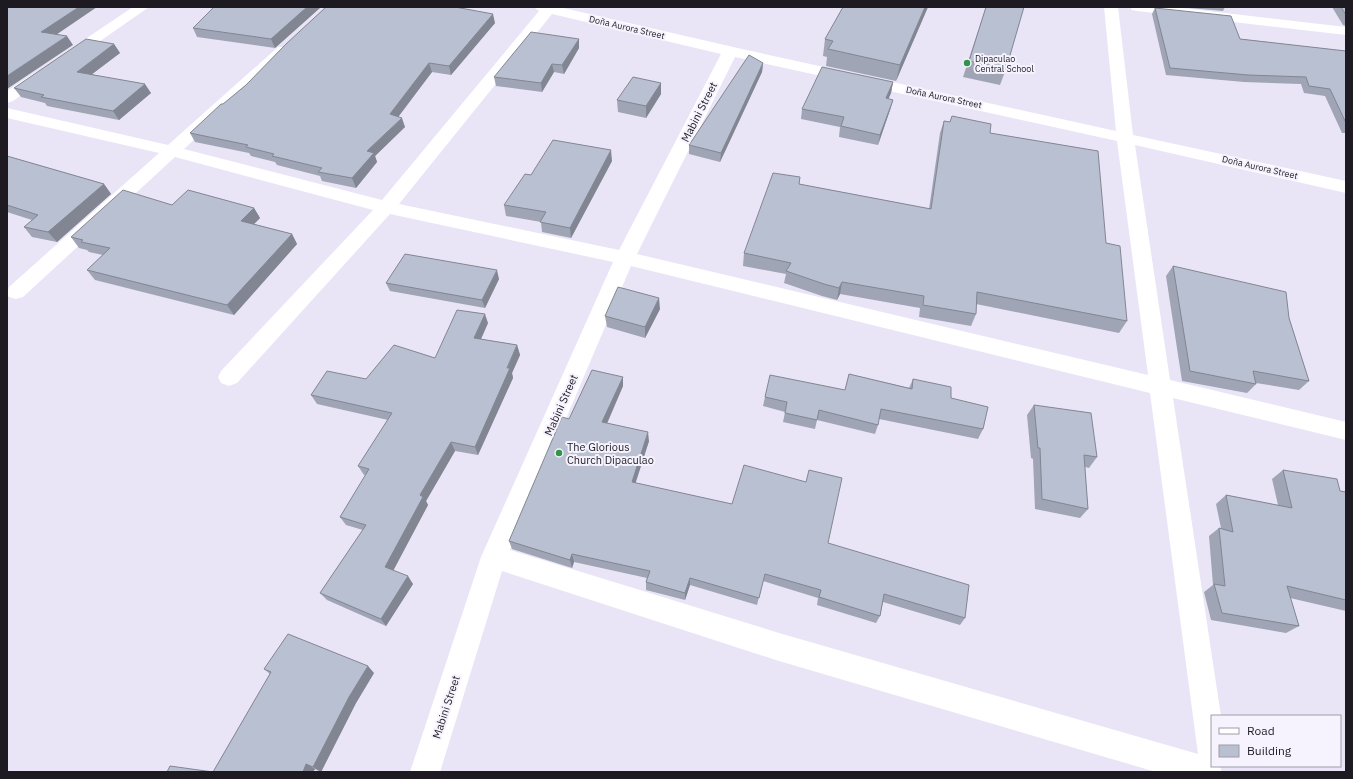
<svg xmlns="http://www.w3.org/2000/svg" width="1353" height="779" font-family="'IBM Plex Sans',sans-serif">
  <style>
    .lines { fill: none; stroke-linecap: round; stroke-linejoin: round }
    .street { fill: #fff; fill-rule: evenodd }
    .wall { fill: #9fa5b4 }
    .shaded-wall { fill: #828692 }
    .building { fill: #b9c0d1; stroke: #828692 }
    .poi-dot { fill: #319449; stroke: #f6f3fe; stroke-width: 1.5 }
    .labels { text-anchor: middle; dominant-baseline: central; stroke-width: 4; stroke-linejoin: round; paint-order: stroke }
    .far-street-label { font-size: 9px; fill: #1d1b21; stroke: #f6f3fe }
    .far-poi-label { font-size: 9px; fill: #1d1b21; stroke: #f6f3fe; text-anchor: start }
    .street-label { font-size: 11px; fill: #1d1b21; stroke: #f6f3fe }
    .poi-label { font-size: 11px; fill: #1d1b21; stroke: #f6f3fe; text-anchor: start }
  </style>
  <rect width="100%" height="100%" fill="#eae4f7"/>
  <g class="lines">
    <path class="street" d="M 133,7 L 149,7 L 73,60 L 63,60 L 60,57 L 63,54 Z
      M 534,7 L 559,7 L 742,49 L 1116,131 L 1104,7 L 1118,7 L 1133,135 L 1346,181 L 1346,193 L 1135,145 L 1170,380 L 1346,422 L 1346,440 L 1173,398 L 1221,716 L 1212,716 L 1212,766 L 1220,766 L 1222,772 L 1156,772 L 779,661 L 502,571 L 440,772 L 410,772 L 481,557 L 613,262 L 390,214 L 237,383 L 229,386 L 221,383 L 218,377 L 221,371 L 373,210 L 175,157 L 23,297 L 16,299 L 9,297 L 7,294 L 9,287 L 159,153 L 7,118 L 7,108 L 168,145 L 278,47 L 288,47 L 290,50 L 288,53 L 184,149 L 382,200 L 539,11 ZM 552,14 L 721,54 L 619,250 L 399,204 ZM 735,57 L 1117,141 L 1148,375 L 637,254 ZM 631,266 L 1150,393 L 1198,754 L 779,633 L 510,550 Z
      M 1130,7 L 1174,7 L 1346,27 L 1346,35 L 1137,11 L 1132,10 Z
      M 41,70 L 46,72 L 49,75 L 46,78 L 13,101 L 7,103 L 7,91 L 36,72 Z"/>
  </g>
  <path class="wall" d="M 321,7 L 275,48 L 197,37 L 193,28 Z
    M 326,7 L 463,7 L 461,8 L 495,23 L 451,75 L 432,72 L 398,116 L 405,127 L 375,156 L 377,162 L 356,188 L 322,181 L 320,176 L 277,165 L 275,162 L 251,156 L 249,153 L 195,142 L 190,133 L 246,85 Z
    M 928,7 L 896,81 L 826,66 L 827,57 L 823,56 L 825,39 Z
    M 986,7 L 1006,69 L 1000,85 L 963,77 Z
    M 1178,7 L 1225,7 L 1223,11 Z
    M 1332,7 L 1346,7 L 1346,26 L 1343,25 Z
    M 1155,8 L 1240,39 L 1346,51 L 1346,133 L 1342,133 L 1325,96 L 1304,93 L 1301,84 L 1244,82 L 1166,75 L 1152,14 Z
    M 579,39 L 579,48 L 564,74 L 554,72 L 542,92 L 496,86 L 494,77 Z
    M 114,44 L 120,53 L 92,74 L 151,93 L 119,120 L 47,106 L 45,103 L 21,97 L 14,88 Z
    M 763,63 L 762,72 L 720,162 L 689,154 L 689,145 Z
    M 893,82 L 891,93 L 888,99 L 893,100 L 890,110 L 878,145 L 839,137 L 840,127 L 801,119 L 802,109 Z
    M 661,83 L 661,94 L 646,118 L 618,112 L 617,100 Z
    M 944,121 L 990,133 L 1106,243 L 1127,321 L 1119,333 L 976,304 L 976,314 L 971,326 L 919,317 L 920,308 L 840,294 L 837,300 L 822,296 L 784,283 L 786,274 L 743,266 L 744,253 L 799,184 L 929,209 L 940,133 Z
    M 7,156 L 104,184 L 111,194 L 57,242 L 32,237 L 24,227 L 32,220 L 7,212 Z
    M 612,161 L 571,238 L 542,232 L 541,222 L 506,216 L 504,205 L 531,175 Z
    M 172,205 L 254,208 L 260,218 L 254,224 L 292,234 L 297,244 L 234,315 L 95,280 L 87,270 L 103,255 L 89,252 L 87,250 L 79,248 L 71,237 Z
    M 1173,266 L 1289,318 L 1309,381 L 1299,390 L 1256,383 L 1256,384 L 1247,393 L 1182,381 L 1166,276 Z
    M 499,279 L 485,308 L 390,291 L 386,283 Z
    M 660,309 L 645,338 L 607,327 L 605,316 Z
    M 488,323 L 481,339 L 517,345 L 520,355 L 512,373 L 513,378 L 478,455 L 455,451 L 426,501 L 428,505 L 393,570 L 413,584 L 386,626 L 327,600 L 320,593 L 363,530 L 346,525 L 340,517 L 366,475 L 364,475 L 358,466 L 388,420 L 317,404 L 311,395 L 366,379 L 435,358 Z
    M 849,374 L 909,388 L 913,379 L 951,398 L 983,429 L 978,439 L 879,419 L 878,425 L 875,434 L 817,420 L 815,429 L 783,422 L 785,412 L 763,406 L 765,397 L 845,390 Z
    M 623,377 L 623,386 L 607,424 L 649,441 L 635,483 L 828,543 L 965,618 L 960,625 L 883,602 L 880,616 L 876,623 L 817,605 L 818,598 L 763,581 L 757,605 L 690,585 L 685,600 L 646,590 L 646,582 L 647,578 L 574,562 L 572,568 L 512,549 L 509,541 L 569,419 Z
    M 1034,405 L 1097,457 L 1089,468 L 1085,467 L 1088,509 L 1080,518 L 1035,509 L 1033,459 L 1031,458 L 1027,415 Z
    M 1283,470 L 1340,491 L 1346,492 L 1346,611 L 1290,598 L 1299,626 L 1286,633 L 1211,620 L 1204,592 L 1213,585 L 1209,536 L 1219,528 L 1221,528 L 1216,504 L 1226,495 L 1278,505 L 1272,479 Z
    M 264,669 L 374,673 L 356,703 L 321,772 L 315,769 L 313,772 L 167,772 L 213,772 L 270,674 Z"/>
  <path class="shaded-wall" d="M 79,7 L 97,7 L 47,41 L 41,32 Z
    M 307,7 L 321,7 L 275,48 L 271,39 Z
    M 925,7 L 928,7 L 896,81 L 900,65 Z
    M 493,14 L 495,23 L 451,75 L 449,66 Z
    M 67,36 L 73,45 L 7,89 L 7,76 Z
    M 579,39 L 579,48 L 564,74 L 562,65 Z
    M 114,44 L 120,53 L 83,81 L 77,72 Z
    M 429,63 L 432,72 L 393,124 L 390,114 Z
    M 763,63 L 762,72 L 720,162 L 721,153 Z
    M 552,64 L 554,72 L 542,92 L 541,83 Z
    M 893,82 L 891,93 L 884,109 L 886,98 Z
    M 661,83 L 661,94 L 646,118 L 646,106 Z
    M 145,84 L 151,93 L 119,120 L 113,111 Z
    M 893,100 L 890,110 L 878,145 L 880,135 Z
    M 402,118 L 405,127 L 375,156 L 377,162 L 356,188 L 352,178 L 367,151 Z
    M 611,150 L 612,161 L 571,238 L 570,228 Z
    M 104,184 L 111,194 L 57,242 L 48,232 Z
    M 254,208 L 260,218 L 246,232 L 241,221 Z
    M 292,234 L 297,244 L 234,315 L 227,305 Z
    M 497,270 L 499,279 L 485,308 L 482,300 Z
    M 842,282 L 840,294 L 837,300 L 839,288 Z
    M 659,298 L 660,309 L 645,338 L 645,327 Z
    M 485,314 L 488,323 L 477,348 L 474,338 Z
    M 517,345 L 520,355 L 512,373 L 513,378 L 478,455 L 475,447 Z
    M 623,377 L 623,386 L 603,432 L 602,422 Z
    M 648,432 L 649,441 L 633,491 L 632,482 Z
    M 451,442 L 455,451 L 426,501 L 428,505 L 391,575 L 385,567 L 420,495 Z
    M 572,554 L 574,562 L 572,568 L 570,560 Z
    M 408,576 L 413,584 L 386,626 L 381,619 Z
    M 690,578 L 690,585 L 685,600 L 685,593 Z
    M 368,666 L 374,673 L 356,703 L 321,772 L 313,767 L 349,697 Z
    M 306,764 L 315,769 L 313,772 L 303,772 Z"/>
  <path class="building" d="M 7,7 L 79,7 L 41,32 L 67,36 L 7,76 Z
    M 214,7 L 307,7 L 271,39 L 193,28 Z
    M 326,7 L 455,7 L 493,14 L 449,66 L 429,63 L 390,114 L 402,118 L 367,151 L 374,153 L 352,178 L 318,172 L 322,168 L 272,156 L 274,154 L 246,147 L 248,145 L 190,133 L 221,104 L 223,104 L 246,85 L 286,44 Z
    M 843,7 L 925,7 L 900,65 L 828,49 L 833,41 L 825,39 Z
    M 986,7 L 1024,7 L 1006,69 L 969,61 Z
    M 1341,7 L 1346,7 L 1346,15 Z
    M 1155,8 L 1231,16 L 1240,39 L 1346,51 L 1346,123 L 1330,89 L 1309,86 L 1306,77 L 1248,75 L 1170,68 Z
    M 531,32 L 579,39 L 562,65 L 552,64 L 541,83 L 494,77 Z
    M 86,39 L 114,44 L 77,72 L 145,84 L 113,111 L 41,97 L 44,95 L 14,88 Z
    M 749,55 L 763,63 L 721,153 L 689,145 Z
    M 822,67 L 893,82 L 886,98 L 893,100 L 880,135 L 841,126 L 844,117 L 802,109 Z
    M 633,77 L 661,83 L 646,106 L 617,100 Z
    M 952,116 L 991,124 L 990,133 L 1098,151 L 1106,243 L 1120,246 L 1127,321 L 977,292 L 976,314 L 923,305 L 924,296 L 842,282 L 839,288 L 824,284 L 786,271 L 791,263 L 744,253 L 773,173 L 800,177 L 799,184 L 931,209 L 944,121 L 950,122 Z
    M 553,140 L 611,150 L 570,228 L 540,222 L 546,212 L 504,205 L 525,174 L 531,175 Z
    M 7,156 L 104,184 L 48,232 L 24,227 L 38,215 L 7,205 Z
    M 123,190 L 172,205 L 188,190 L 254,208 L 241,221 L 292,234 L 227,305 L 87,270 L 110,248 L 81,242 L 83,240 L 71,237 Z
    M 405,254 L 497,270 L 482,300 L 386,283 Z
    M 1173,266 L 1286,292 L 1289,318 L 1309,381 L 1253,371 L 1256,384 L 1190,371 Z
    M 618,287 L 659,298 L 645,327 L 605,316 Z
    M 457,310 L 485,314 L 474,338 L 517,345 L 507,368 L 510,368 L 475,447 L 451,442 L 420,495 L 423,497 L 385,567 L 408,576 L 381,619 L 320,593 L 366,525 L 340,517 L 369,469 L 358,466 L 392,413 L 311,395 L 327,371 L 366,379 L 394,345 L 435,358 Z
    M 592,370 L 623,377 L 602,422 L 648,432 L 632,482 L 732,504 L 744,465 L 806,482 L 809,470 L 842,478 L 828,543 L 969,585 L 965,618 L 884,594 L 880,616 L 819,597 L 821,590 L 765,574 L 759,598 L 690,578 L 685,593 L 646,582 L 650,571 L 572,554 L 570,560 L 509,541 L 562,417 L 569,419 Z
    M 849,374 L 912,389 L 913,379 L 951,387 L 951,398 L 988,407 L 983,429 L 881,409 L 878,425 L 819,410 L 817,420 L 785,413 L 787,402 L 765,397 L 770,375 L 845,390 Z
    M 1034,405 L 1091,413 L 1097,457 L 1084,455 L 1088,509 L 1042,499 L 1040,448 L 1038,448 Z
    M 1283,470 L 1337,479 L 1340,491 L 1346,492 L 1346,600 L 1287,586 L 1299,626 L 1222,613 L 1214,584 L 1225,586 L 1219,528 L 1233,532 L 1226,495 L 1292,508 Z
    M 288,634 L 368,666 L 349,697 L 313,767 L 306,764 L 303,772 L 167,772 L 170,766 L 213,772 L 271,672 L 264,669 Z"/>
  <g class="poi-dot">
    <circle cx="967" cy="63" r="4"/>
    <circle cx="559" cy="453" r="4"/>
  </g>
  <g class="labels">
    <g class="far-street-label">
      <text transform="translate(627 27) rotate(13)">Doña Aurora Street</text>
      <text transform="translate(944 97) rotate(12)">Doña Aurora Street</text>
      <text transform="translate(1260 167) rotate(13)">Doña Aurora Street</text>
    </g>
    <g class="far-poi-label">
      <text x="975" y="58">Dipaculao<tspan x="975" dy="10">Central School</tspan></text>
    </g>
    <g class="street-label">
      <text transform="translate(699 112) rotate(-63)">Mabini Street</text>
      <text transform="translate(561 405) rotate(-66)">Mabini Street</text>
      <text transform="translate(446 707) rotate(-72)">Mabini Street</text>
    </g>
    <g class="poi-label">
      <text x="567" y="447">The Glorious<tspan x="567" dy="13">Church Dipaculao</tspan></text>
    </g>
  </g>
  <rect width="1353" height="779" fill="none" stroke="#1d1b21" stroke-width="16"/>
  <rect x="1211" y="715" width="130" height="52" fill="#f6f3fe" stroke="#9f9da6"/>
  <rect x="1219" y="728" width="20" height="6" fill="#ffffff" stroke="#9f9da6"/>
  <text x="1247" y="735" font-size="12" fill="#1d1b21">Road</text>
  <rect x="1219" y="745" width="20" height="12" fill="#b9c0d1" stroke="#9f9da6"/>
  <text x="1247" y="755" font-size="12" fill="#1d1b21">Building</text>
</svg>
